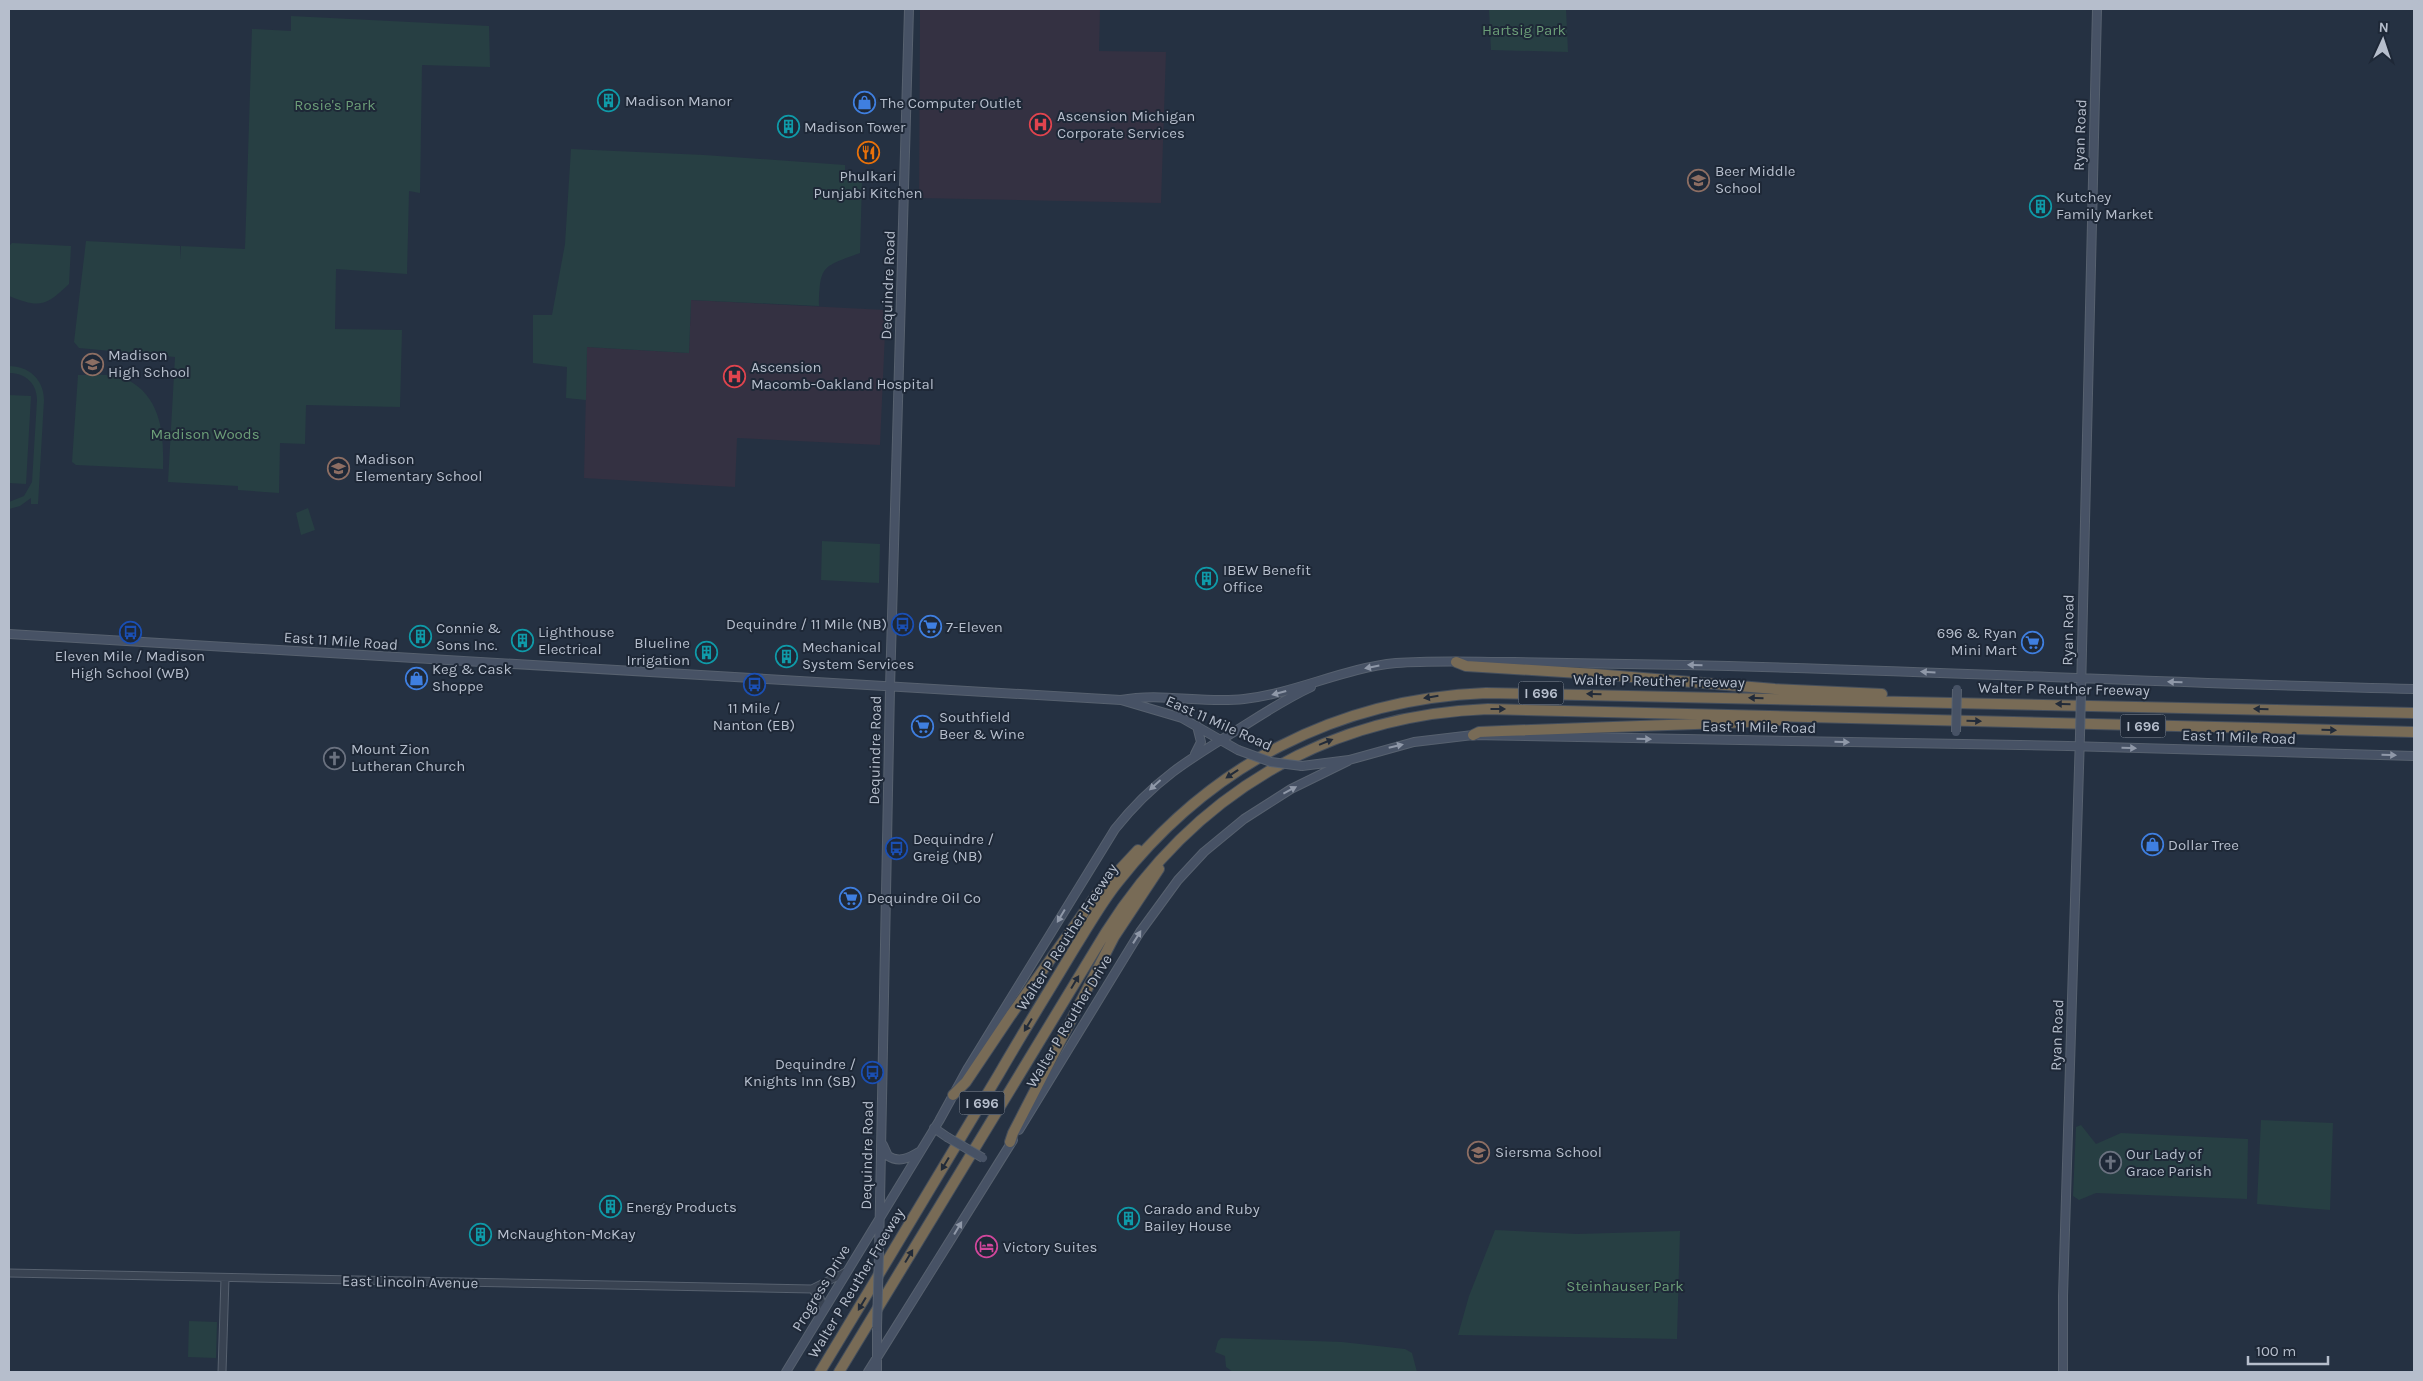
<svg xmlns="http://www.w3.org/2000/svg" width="2423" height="1381" font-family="Karla,sans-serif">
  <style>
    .medical { fill: #343142 }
    .green { fill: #273f43 }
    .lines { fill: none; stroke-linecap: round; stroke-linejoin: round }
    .tertiary-casing { stroke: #57616f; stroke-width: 9 }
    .secondary-casing { stroke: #57616f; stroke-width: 10 }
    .motorway-casing { stroke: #444e5c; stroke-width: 12 }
    .tertiary { stroke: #394352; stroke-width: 7 }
    .secondary { stroke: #475265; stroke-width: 8 }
    .motorway { stroke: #786b56; stroke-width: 10 }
    .secondary-bridge-casing { stroke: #57616f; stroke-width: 10; stroke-linecap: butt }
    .secondary-bridge { stroke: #475265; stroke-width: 8 }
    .oneway { fill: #8f98a8 }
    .oneway2 { fill: #222b39 }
    .labels { text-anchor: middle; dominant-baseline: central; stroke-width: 4; stroke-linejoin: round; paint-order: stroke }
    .shield { fill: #1e2837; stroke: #88919f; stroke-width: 1 }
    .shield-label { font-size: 14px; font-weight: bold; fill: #b6becc }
    .park-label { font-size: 15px; fill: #6c9e78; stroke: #1e2837 }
    .poi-label { font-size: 15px; fill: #b6becc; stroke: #1e2837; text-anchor: start }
    .street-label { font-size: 15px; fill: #b6becc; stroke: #1e2837 }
  </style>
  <rect width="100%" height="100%" fill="#253142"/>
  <path class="medical" d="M 920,9 L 1100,9 L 1099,51 L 1166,52 L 1161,203 L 919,198 Z
    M 691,300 L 886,310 L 880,445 L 737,438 L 735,487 L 584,478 L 587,347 L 689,353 Z"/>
  <path class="green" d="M 1489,9 L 1566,9 L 1568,52 L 1491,50 Z
    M 291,16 L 489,26 L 490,67 L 422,65 L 420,193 L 409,191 L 407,274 L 336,269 L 335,329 L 402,330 L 400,407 L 306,405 L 305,444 L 280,443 L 279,493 L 238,490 L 238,486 L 168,482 L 175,357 L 79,348 L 74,342 L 86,241 L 180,246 L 180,260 L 181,246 L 245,249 L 252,29 L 291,31 Z
    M 571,149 L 704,155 L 845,165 L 845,171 L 862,182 L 860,253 C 822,267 820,265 819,306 L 691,300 L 689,353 L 587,347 L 586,400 L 566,398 L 567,367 L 533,363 L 533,315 L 552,315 L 565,244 Z
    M 12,243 L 71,246 L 69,284 C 45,307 39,308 9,296 L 9,246 Z
    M 9,366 C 29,366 44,380 44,400 L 38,504 L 31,504 L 31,498 L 20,506 L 9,509 L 9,502 L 24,496 L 32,482 L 37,400 C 37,383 25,373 9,373 Z
    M 78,375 C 93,375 115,373 128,380 C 162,398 164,436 163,469 L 76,465 L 72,462 Z
    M 9,395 L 31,396 L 26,484 L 9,483 Z
    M 308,508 L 315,530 L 301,535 L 296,513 Z
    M 822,541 L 880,544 L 879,583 L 821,580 Z
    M 2261,1120 L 2333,1123 L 2330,1210 L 2257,1204 Z
    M 2081,1125 L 2096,1144 L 2121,1133 L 2248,1139 L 2247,1199 L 2096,1193 L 2079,1200 L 2073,1196 L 2076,1127 Z
    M 1495,1230 L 1577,1234 L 1680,1231 L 1677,1339 L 1458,1335 L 1469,1296 Z
    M 189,1321 L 217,1322 L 216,1358 L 188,1357 Z
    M 1221,1338 L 1342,1342 L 1405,1349 L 1412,1353 L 1417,1372 L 1233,1372 L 1226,1367 L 1225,1356 L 1215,1352 L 1218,1341 Z"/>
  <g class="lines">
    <defs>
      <path id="tertiary" d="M 9,1273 L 812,1289 L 846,1272
        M 812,1289 L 820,1298 L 824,1309
        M 222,1372 L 225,1278"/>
      <path id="secondary" d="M 9,634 L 1121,700 C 1161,692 1203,704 1244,699 C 1296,693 1344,668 1396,663 C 1435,660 1475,662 1514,662 C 1570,663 1627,664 1684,665 C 1927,670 2171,684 2414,689
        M 2081,692 L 2097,9
        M 1121,700 L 1182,718 L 1238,750
        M 1195,754 L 1201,742 L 1197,726
        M 1302,766 L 1349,760 L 1414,742 L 1473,735 L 2068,746 L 2414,756
        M 934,1128 L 947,1137
        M 1019,1130 L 1140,932 L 1178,880 L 1204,852 L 1244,819 L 1291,789 L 1348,761
        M 883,1145 L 888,1156 C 899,1163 909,1158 919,1152
        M 879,1253 L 890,688 L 909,9
        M 786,1372 L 939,1121 L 968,1068 L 1115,829 C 1154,780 1189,759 1242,727 C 1264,713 1287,698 1311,687
        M 868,1372 L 1013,1140
        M 877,1372 L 877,1327
        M 2063,1372 L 2063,1296 L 2080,735"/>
      <path id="motorway" d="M 1456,662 L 1466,666 L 1595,674 L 1775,689 L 1882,694
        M 1473,735 L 1479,732 L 1502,731 L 1777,721
        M 953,1095 L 966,1082 L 1011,1015 L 1097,894 L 1138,850
        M 1010,1142 L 1013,1133 L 1114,937 L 1159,869
        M 820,1372 C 880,1273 939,1174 999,1074 C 1023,1032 1049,991 1074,949 C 1088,927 1101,903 1118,882 C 1210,765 1337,699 1486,693 L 2414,713
        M 839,1372 L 1106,932 C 1193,795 1325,715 1488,709 L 2414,732"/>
    </defs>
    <use href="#tertiary" class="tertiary-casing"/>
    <use href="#secondary" class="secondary-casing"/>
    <use href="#motorway" class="motorway-casing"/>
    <use href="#tertiary" class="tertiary"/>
    <use href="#secondary" class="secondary"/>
    <use href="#motorway" class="motorway"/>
    <defs>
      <path id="secondary-bridge" d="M 1956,732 L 1957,689
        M 2080,735 L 2081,692
        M 1238,750 L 1271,762 L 1302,766
        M 947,1137 L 983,1158
        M 877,1327 L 879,1253"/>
    </defs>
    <use href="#secondary-bridge" class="secondary-bridge-casing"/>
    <use href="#secondary-bridge" class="secondary-bridge"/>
  </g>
  <defs><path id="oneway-solid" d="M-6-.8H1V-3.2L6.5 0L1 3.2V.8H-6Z" transform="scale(1.25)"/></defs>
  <g class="oneway">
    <use href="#oneway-solid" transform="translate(1695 665) rotate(-179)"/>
    <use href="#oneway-solid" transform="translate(1372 667) rotate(169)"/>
    <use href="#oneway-solid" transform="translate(1928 672) rotate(-177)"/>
    <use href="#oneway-solid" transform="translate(2175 682) rotate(-178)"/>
    <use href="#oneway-solid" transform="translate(1279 693) rotate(165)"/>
    <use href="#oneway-solid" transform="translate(1644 739) rotate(1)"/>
    <use href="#oneway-solid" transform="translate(1842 742) rotate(1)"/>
    <use href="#oneway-solid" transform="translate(1396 746) rotate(-13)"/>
    <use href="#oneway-solid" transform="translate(2129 748) rotate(1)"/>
    <use href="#oneway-solid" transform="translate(2389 755) rotate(2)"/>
    <use href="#oneway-solid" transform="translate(1155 785) rotate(138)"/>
    <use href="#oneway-solid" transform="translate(1290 790) rotate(-28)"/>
    <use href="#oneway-solid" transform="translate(1061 916) rotate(121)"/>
    <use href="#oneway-solid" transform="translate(1137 937) rotate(-58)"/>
    <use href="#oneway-solid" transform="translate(958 1228) rotate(-59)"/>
  </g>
  <g class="oneway2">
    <use href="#oneway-solid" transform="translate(1594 694) rotate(-179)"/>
    <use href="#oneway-solid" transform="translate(1431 697) rotate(171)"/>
    <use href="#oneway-solid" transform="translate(1756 698) rotate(-179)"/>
    <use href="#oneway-solid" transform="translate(2063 704) rotate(-179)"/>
    <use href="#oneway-solid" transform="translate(1498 709)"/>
    <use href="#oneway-solid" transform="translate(2261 709) rotate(-178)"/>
    <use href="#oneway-solid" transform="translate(1974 721) rotate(2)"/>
    <use href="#oneway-solid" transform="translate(2329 730) rotate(1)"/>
    <use href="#oneway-solid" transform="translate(1326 742) rotate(-22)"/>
    <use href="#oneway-solid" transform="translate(1232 774) rotate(146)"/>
    <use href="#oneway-solid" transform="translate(1075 982) rotate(-59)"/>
    <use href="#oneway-solid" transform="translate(1028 1025) rotate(121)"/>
    <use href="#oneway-solid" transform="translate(945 1164) rotate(121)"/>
    <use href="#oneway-solid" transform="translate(909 1256) rotate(-59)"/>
    <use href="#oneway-solid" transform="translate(862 1304) rotate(121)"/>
  </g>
  <defs>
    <symbol id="building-ring" viewBox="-11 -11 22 22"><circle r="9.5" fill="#1e2837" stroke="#0f9aa8" stroke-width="1.5"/><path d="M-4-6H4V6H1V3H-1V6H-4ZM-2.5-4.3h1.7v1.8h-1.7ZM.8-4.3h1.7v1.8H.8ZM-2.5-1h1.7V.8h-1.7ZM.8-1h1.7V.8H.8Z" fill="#0f9aa8"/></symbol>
    <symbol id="shop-ring" viewBox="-11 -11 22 22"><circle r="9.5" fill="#1e2837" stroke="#3f7fe0" stroke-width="1.5"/><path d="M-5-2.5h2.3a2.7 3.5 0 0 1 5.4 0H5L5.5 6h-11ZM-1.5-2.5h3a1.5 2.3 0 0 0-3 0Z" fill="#3f7fe0"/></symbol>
    <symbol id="hospital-ring" viewBox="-11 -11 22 22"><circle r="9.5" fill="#1e2837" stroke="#e0444e" stroke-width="1.5"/><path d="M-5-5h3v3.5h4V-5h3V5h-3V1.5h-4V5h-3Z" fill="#e0444e"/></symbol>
    <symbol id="restaurant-ring" viewBox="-11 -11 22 22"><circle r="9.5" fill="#1e2837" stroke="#e8710a" stroke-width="1.5"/><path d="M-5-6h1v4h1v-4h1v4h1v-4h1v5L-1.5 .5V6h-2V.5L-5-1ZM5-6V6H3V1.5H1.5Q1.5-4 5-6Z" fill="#e8710a"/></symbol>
    <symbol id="school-ring" viewBox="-11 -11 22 22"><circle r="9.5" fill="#1e2837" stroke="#8d6e63" stroke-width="1.5"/><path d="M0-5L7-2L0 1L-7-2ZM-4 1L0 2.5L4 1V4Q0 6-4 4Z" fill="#8d6e63"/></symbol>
    <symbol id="bus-ring" viewBox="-11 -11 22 22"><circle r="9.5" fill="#1e2837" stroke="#1a4fb4" stroke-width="1.5"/><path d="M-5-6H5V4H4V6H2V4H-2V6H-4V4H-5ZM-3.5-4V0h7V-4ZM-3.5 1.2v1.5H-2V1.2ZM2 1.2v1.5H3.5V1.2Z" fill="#1a4fb4"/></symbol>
    <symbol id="supermarket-ring" viewBox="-11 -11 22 22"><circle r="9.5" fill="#1e2837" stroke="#3f7fe0" stroke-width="1.5"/><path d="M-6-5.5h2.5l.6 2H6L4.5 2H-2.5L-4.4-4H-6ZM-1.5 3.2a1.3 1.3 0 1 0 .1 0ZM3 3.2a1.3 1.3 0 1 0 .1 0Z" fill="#3f7fe0"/></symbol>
    <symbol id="church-ring" viewBox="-11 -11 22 22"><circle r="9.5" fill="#1e2837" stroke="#6b7280" stroke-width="1.5"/><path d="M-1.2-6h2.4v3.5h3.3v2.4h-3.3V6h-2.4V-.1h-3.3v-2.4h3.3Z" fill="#6b7280"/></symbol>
    <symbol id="hotel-ring" viewBox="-11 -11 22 22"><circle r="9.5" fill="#1e2837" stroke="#d1479c" stroke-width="1.5"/><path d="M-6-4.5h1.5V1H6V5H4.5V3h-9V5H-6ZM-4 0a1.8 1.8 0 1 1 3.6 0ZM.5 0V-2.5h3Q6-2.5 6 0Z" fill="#d1479c"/></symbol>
  </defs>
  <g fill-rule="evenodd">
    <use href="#building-ring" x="596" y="88" width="25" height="25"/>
    <use href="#shop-ring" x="852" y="90" width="25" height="25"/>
    <use href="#hospital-ring" x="1028" y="112" width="25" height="25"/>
    <use href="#building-ring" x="776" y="114" width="25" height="25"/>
    <use href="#restaurant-ring" x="856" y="140" width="25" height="25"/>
    <use href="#school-ring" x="1686" y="168" width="25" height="25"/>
    <use href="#building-ring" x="2028" y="194" width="25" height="25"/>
    <use href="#school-ring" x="80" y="352" width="25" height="25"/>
    <use href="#hospital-ring" x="722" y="364" width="25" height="25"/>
    <use href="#school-ring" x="326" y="456" width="25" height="25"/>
    <use href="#building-ring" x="1194" y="566" width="25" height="25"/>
    <use href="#bus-ring" x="890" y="612" width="25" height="25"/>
    <use href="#supermarket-ring" x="918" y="614" width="25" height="25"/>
    <use href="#bus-ring" x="118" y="620" width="25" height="25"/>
    <use href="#building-ring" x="408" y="624" width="25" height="25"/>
    <use href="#building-ring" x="510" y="628" width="25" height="25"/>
    <use href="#supermarket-ring" x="2020" y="630" width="25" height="25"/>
    <use href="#building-ring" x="694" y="640" width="25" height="25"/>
    <use href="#building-ring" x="774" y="644" width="25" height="25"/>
    <use href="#shop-ring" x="404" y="666" width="25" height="25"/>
    <use href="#bus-ring" x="742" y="672" width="25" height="25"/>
    <use href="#supermarket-ring" x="910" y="714" width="25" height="25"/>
    <use href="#church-ring" x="322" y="746" width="25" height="25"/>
    <use href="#shop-ring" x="2140" y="832" width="25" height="25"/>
    <use href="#bus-ring" x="884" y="836" width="25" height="25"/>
    <use href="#supermarket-ring" x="838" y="886" width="25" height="25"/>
    <use href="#bus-ring" x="860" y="1060" width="25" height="25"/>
    <use href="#school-ring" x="1466" y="1140" width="25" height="25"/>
    <use href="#church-ring" x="2098" y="1150" width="25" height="25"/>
    <use href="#building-ring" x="598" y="1194" width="25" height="25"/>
    <use href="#building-ring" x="1116" y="1206" width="25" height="25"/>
    <use href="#building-ring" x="468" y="1222" width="25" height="25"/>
    <use href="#hotel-ring" x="974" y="1234" width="25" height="25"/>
  </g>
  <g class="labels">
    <g class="shield">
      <rect x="1518.5" y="681.5" width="45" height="23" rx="4"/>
      <rect x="2120.5" y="714.5" width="45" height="23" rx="4"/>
      <rect x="959.5" y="1091.5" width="45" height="23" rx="4"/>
    </g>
    <g class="shield-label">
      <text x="1541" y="693">I 696</text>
      <text x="2143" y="726">I 696</text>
      <text x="982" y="1103">I 696</text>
    </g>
    <g class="park-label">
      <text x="1524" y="30">Hartsig Park</text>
      <text x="335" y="105">Rosie's Park</text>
      <text x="205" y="434">Madison Woods</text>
      <text x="1625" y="1286">Steinhauser Park</text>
    </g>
    <g class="poi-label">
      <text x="625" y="101">Madison Manor</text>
      <text x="880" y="103">The Computer Outlet</text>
      <text x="1057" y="116">Ascension Michigan<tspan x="1057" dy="17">Corporate Services</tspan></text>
      <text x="804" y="127">Madison Tower</text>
      <text x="1715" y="171">Beer Middle<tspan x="1715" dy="17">School</tspan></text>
      <text x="868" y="176" text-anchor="middle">Phulkari<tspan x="868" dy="17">Punjabi Kitchen</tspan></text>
      <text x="2056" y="197">Kutchey<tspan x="2056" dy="17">Family Market</tspan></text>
      <text x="108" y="355">Madison<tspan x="108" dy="17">High School</tspan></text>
      <text x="751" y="367">Ascension<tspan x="751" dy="17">Macomb-Oakland Hospital</tspan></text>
      <text x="355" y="459">Madison<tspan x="355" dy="17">Elementary School</tspan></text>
      <text x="1223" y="570">IBEW Benefit<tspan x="1223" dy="17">Office</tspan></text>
      <text x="887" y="624" text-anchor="end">Dequindre / 11 Mile (NB)</text>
      <text x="946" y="627">7-Eleven</text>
      <text x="436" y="628">Connie &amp;<tspan x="436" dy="17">Sons Inc.</tspan></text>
      <text x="538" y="632">Lighthouse<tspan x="538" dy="17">Electrical</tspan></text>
      <text x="2017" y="633" text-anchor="end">696 &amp; Ryan<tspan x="2017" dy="17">Mini Mart</tspan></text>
      <text x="690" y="643" text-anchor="end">Blueline<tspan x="690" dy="17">Irrigation</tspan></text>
      <text x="802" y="647">Mechanical<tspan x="802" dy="17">System Services</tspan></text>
      <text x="130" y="656" text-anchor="middle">Eleven Mile / Madison<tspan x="130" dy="17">High School (WB)</tspan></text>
      <text x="432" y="669">Keg &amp; Cask<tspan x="432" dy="17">Shoppe</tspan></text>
      <text x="754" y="708" text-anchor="middle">11 Mile /<tspan x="754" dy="17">Nanton (EB)</tspan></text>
      <text x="939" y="717">Southfield<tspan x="939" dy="17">Beer &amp; Wine</tspan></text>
      <text x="351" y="749">Mount Zion<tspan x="351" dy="17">Lutheran Church</tspan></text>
      <text x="913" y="839">Dequindre /<tspan x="913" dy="17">Greig (NB)</tspan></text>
      <text x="2168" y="845">Dollar Tree</text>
      <text x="867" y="898">Dequindre Oil Co</text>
      <text x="856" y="1064" text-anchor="end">Dequindre /<tspan x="856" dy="17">Knights Inn (SB)</tspan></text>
      <text x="1495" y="1152">Siersma School</text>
      <text x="2126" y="1154">Our Lady of<tspan x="2126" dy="17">Grace Parish</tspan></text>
      <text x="626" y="1207">Energy Products</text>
      <text x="1144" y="1209">Carado and Ruby<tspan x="1144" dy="17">Bailey House</tspan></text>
      <text x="497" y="1234">McNaughton-McKay</text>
      <text x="1003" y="1247">Victory Suites</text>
    </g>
    <g class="street-label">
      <text transform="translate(2080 135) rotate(-88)">Ryan Road</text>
      <text transform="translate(888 285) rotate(-88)">Dequindre Road</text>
      <text transform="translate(2068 630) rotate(-89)">Ryan Road</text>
      <text transform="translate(341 641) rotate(4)">East 11 Mile Road</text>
      <text transform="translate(1659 681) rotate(1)">Walter P Reuther Freeway</text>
      <text transform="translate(2064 689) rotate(1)">Walter P Reuther Freeway</text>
      <text transform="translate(1219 723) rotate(24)">East 11 Mile Road</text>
      <text transform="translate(1759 727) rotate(1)">East 11 Mile Road</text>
      <text transform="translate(2239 737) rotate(2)">East 11 Mile Road</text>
      <text transform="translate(875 750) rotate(-89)">Dequindre Road</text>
      <text transform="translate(1067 937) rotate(-57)">Walter P Reuther Freeway</text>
      <text transform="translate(1069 1021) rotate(-59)">Walter P Reuther Drive</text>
      <text transform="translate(2057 1035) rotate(-88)">Ryan Road</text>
      <text transform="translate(867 1155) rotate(-89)">Dequindre Road</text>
      <text transform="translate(410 1282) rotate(1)">East Lincoln Avenue</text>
      <text transform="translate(856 1283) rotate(-59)">Walter P Reuther Freeway</text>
      <text transform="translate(821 1288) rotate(-59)">Progress Drive</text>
    </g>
  </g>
  <rect width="2423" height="1381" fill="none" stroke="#b6becc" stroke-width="20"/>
  <g transform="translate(2383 40) rotate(3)" stroke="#1e2837" stroke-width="4" paint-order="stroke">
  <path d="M0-4L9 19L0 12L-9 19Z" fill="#b6becc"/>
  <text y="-8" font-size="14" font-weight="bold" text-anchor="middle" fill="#b6becc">N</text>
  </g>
  <path d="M2248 1356v8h80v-8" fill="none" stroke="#b6becc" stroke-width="2.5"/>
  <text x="2256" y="1356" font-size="15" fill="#b6becc" stroke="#1e2837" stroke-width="4" paint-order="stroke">100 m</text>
</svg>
